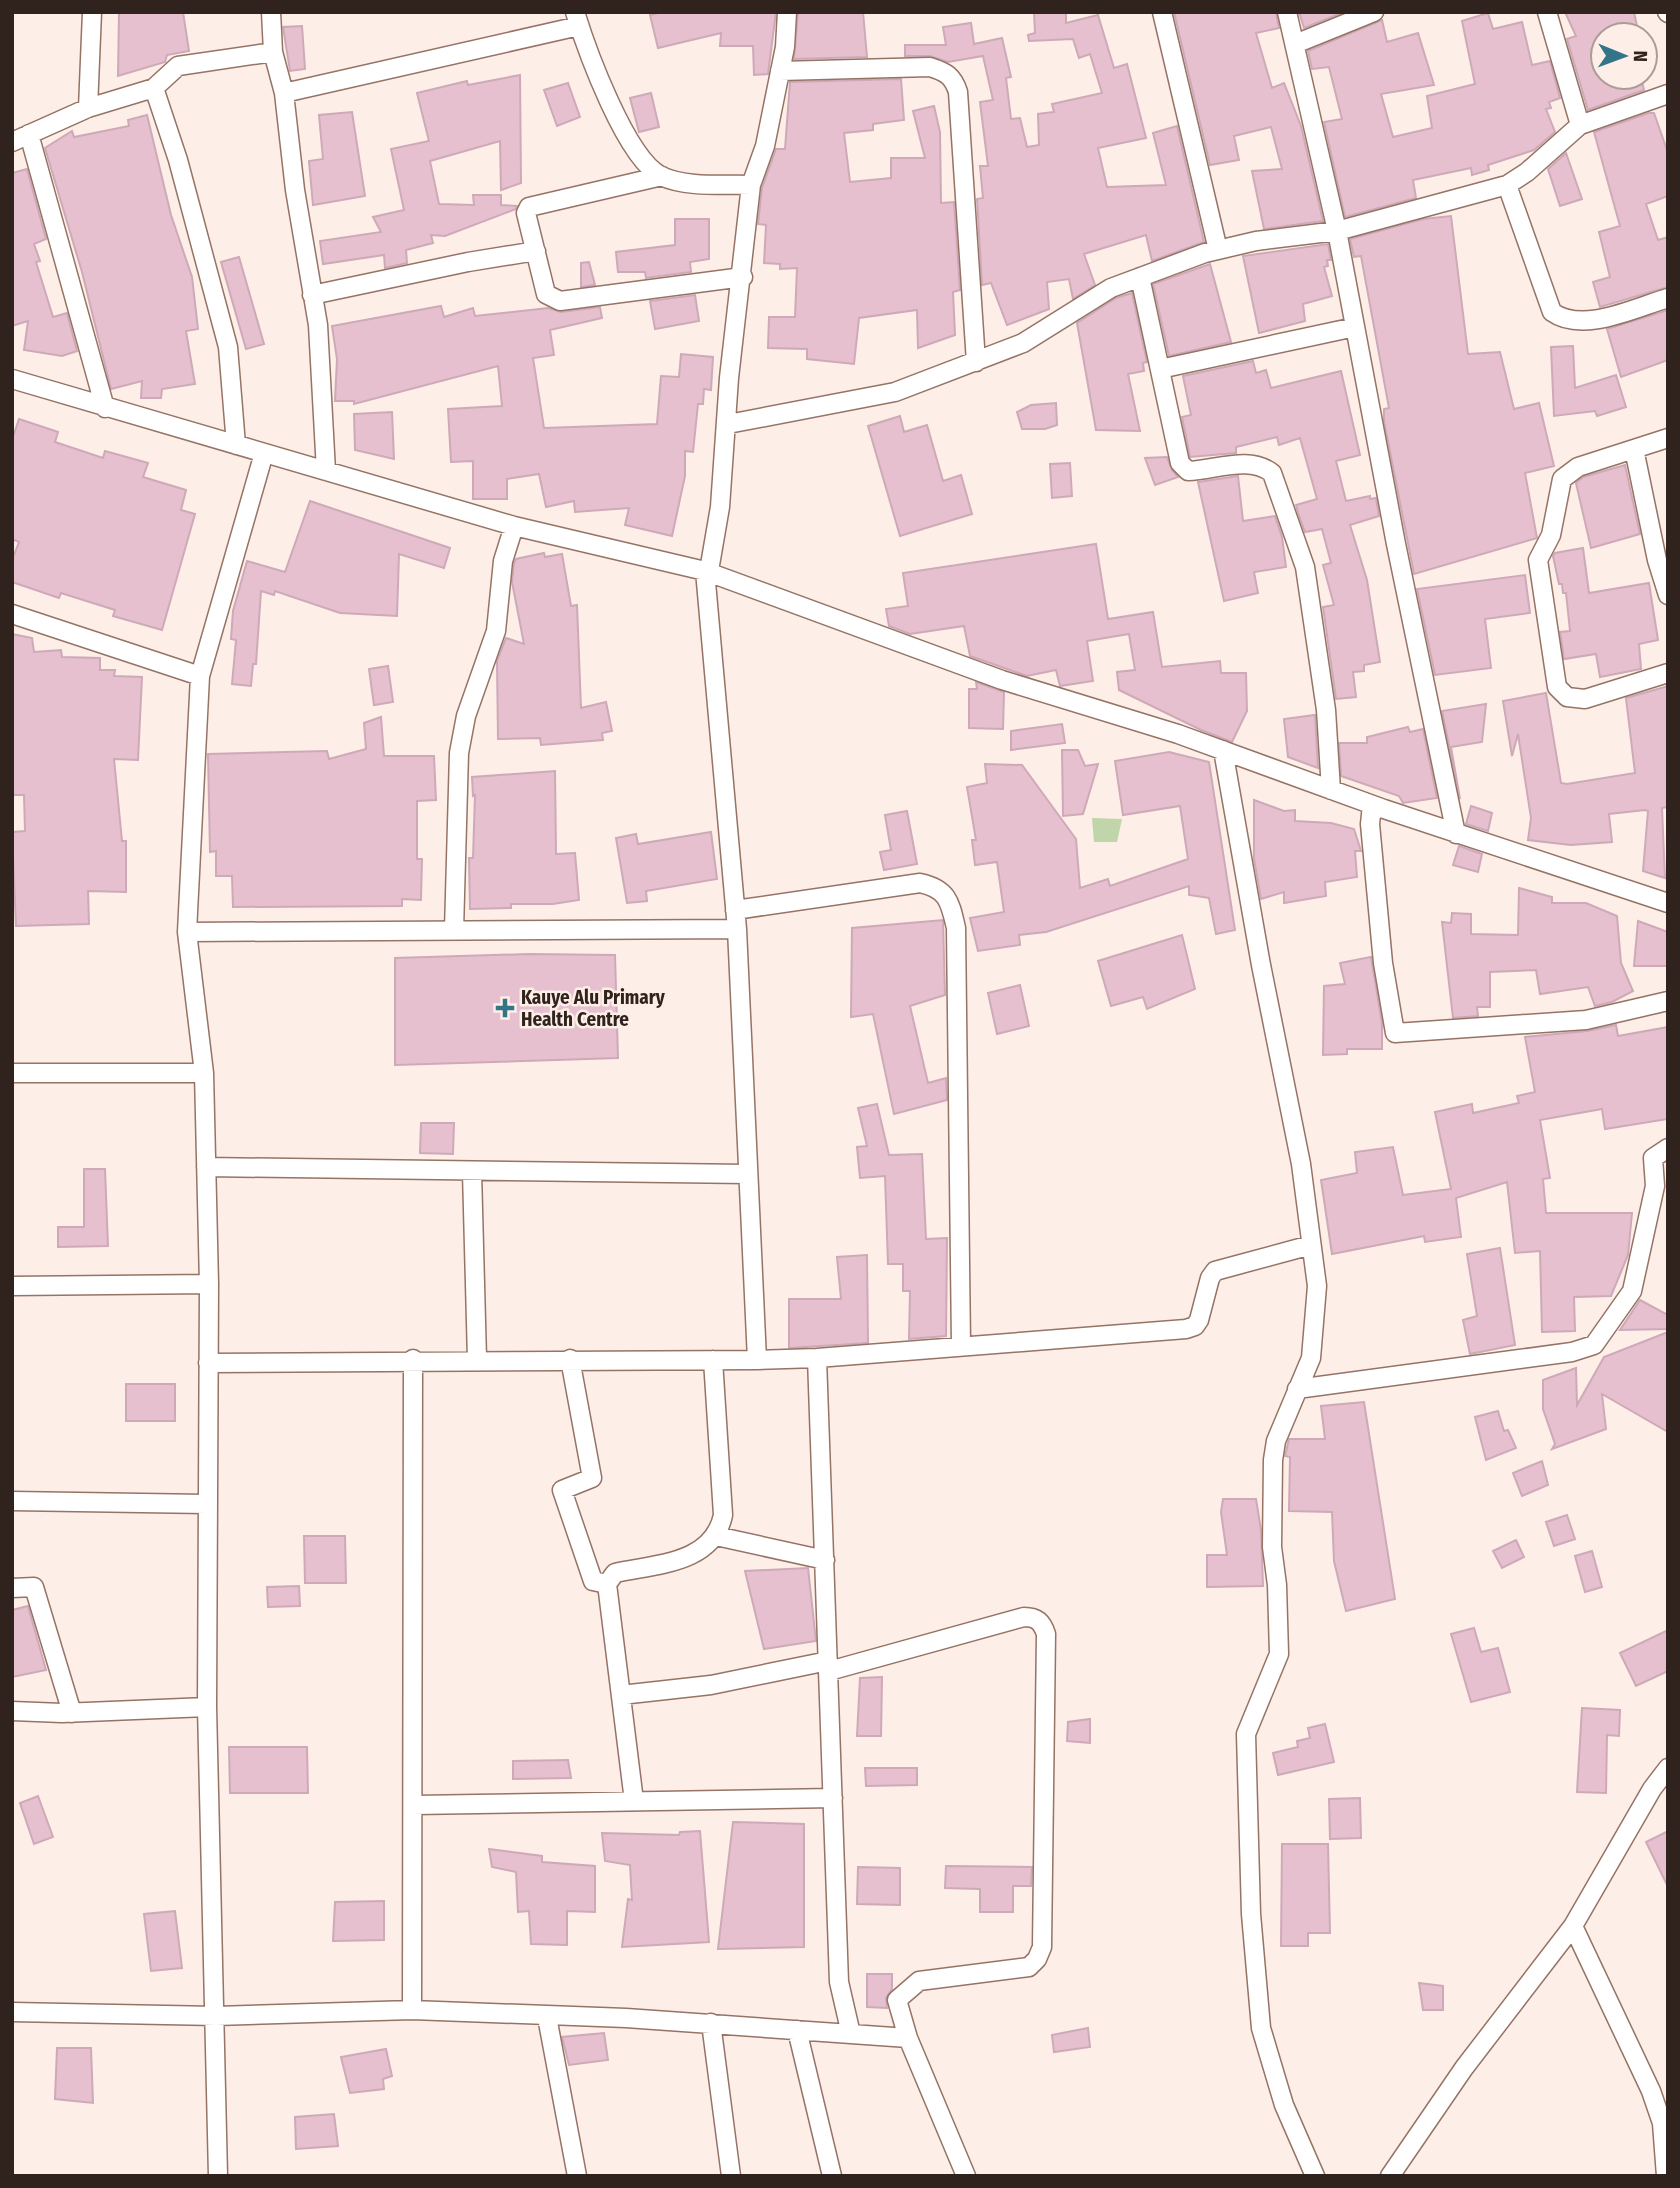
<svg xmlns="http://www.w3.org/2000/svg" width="1680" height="2188" font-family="'Fira Sans Condensed',sans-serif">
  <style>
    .green { fill: #c0d5aa }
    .building { fill: #e6c0cf; stroke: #cea9b8; stroke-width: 2 }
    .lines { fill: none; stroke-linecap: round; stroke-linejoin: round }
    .minor-casing { stroke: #957365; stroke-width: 21 }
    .minor { stroke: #fff; stroke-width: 18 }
    .poi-dot { fill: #347488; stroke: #fdeee7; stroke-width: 2.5 }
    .labels { text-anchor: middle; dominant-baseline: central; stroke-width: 5; stroke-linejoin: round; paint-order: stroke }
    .poi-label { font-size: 19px; font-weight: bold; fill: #30221c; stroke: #fdeee7; text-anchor: start }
  </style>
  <rect width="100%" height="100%" fill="#fdeee7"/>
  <path class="green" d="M 1092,818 L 1122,819 L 1117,842 L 1094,842 Z"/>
  <path class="building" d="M 119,12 L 183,12 L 189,51 L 167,55 L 165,62 L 118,76 Z
    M 662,12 L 776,12 L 768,74 L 754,75 L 753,46 L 720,46 L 721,33 L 658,48 L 650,15 Z
    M 798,12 L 863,12 L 867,57 L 794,59 Z
    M 1034,12 L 1066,12 L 1066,23 L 1098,15 L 1114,68 L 1127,64 L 1146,138 L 1098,148 L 1107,187 L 1166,185 L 1153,133 L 1177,126 L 1204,242 L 1152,261 L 1146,235 L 1084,254 L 1095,285 L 1073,299 L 1069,279 L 1047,282 L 1049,309 L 1007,325 L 991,283 L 982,285 L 977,199 L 983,198 L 980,166 L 988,166 L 980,102 L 993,100 L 983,56 L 948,62 L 930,56 L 905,56 L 905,45 L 946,45 L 943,27 L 971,23 L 974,44 L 1002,38 L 1011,77 L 1006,78 L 1011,119 L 1020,118 L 1027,147 L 1039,145 L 1038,114 L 1054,112 L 1052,104 L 1102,93 L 1090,54 L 1079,58 L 1073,39 L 1029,41 L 1028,35 L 1035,33 Z
    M 1174,12 L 1276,12 L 1279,28 L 1256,33 L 1272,88 L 1284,83 L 1301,126 L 1323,221 L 1264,229 L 1252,171 L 1282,169 L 1271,127 L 1234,136 L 1239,160 L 1210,165 Z
    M 1299,12 L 1338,12 L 1339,14 L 1304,28 Z
    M 1565,12 L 1634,12 L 1639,35 L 1603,35 L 1603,77 L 1641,77 L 1644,90 L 1588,110 L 1567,39 L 1576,36 Z
    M 1488,13 L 1493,29 L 1522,22 L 1532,65 L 1550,61 L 1560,98 L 1549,102 L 1551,108 L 1546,109 L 1555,132 L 1534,150 L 1488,165 L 1489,170 L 1472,175 L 1471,168 L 1413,180 L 1416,198 L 1345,217 L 1324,122 L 1342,119 L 1329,67 L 1312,69 L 1308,51 L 1382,20 L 1387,42 L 1418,33 L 1434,85 L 1381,94 L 1393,137 L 1432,128 L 1427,96 L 1475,84 L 1462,21 Z
    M 302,26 L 305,69 L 290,71 L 283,27 Z
    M 520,75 L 521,183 L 501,190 L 500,141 L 430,161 L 439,204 L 474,205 L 473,195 L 501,195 L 501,205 L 517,206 L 516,209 L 445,236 L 431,235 L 433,243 L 406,250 L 407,263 L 385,268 L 384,255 L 323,264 L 320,241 L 381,232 L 373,217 L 404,210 L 391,149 L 429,141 L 417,93 L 467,81 L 468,85 Z
    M 901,79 L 904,120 L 873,124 L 873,130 L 844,133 L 850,182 L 891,178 L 891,158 L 925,158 L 913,111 L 934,106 L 940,132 L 941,203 L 954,202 L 960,290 L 953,292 L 955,335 L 918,348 L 917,310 L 859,318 L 854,364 L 807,359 L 807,349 L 768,348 L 769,317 L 795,317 L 797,268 L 780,269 L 780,264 L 764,263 L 766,225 L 758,224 L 762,188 L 776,149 L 785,149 L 790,82 Z
    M 568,83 L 580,117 L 557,126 L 544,90 Z
    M 651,93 L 659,127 L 639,132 L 630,98 Z
    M 352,112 L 365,196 L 313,205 L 309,161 L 323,159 L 319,115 Z
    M 1649,113 L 1654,113 L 1668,153 L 1668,196 L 1646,204 L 1658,240 L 1668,237 L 1668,287 L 1600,307 L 1593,282 L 1610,277 L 1599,232 L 1620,226 L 1594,132 Z
    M 147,115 L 171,215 L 192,277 L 198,329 L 186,331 L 195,384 L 162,389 L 161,398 L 141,398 L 142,381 L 111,389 L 82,272 L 45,148 L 72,131 L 74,137 L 129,126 L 128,120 Z
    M 1566,153 L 1582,199 L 1560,206 L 1548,169 Z
    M 27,169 L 46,239 L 34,244 L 40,261 L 36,262 L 53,317 L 67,313 L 77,351 L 62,356 L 24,350 L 28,321 L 12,326 L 12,173 Z
    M 1451,216 L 1468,354 L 1500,352 L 1514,409 L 1539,403 L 1554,466 L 1525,473 L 1537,538 L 1414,574 L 1384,421 L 1384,409 L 1389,408 L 1361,256 L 1354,257 L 1350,239 L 1423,219 Z
    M 675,219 L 709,219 L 709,259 L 690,262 L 691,272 L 646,278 L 645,272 L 618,272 L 616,252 L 675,245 Z
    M 1328,244 L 1331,260 L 1327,260 L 1328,266 L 1324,267 L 1332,296 L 1303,304 L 1305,321 L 1259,333 L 1243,256 Z
    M 239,257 L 264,344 L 246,349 L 221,262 Z
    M 589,262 L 595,285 L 581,287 L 581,263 Z
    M 1210,264 L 1231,342 L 1169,356 L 1153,284 Z
    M 1132,293 L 1147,362 L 1143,363 L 1144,371 L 1128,374 L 1140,431 L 1096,430 L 1077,323 L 1116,298 Z
    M 695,295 L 699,321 L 655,329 L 650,301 Z
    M 441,306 L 444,317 L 473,308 L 475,316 L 548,308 L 561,312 L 600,307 L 602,318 L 550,330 L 554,355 L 533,358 L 544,428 L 657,424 L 661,376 L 679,377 L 681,354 L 713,357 L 711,390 L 704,389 L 703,404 L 698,404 L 693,452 L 685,451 L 685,476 L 672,536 L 625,525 L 629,508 L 575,512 L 574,501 L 546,507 L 539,474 L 507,479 L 507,499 L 473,499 L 473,461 L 451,462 L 448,409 L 502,406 L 498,366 L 354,404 L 354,401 L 335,401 L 337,359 L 332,326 Z
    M 1668,310 L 1668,360 L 1621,377 L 1607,329 Z
    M 1573,346 L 1575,388 L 1616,375 L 1626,407 L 1597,416 L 1595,411 L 1554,416 L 1551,347 Z
    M 1253,361 L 1256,373 L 1266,370 L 1271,388 L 1341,371 L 1360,455 L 1336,461 L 1346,501 L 1370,496 L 1370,499 L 1376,498 L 1379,516 L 1350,525 L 1367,580 L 1380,662 L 1364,665 L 1364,671 L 1353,672 L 1356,697 L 1336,699 L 1323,607 L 1334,605 L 1323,565 L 1331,563 L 1322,529 L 1305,532 L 1298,513 L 1296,505 L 1317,499 L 1300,438 L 1279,445 L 1277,437 L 1236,447 L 1236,453 L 1190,457 L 1182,417 L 1191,415 L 1183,376 Z
    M 1056,403 L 1057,425 L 1045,429 L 1022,429 L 1017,412 L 1031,405 Z
    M 392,412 L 394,459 L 355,450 L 354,414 Z
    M 900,416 L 904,432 L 927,425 L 943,481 L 961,475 L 972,514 L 900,536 L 868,426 Z
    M 19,419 L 58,432 L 55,442 L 103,458 L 105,451 L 148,463 L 143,477 L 186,490 L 181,510 L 195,514 L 162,630 L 113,616 L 115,610 L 61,593 L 59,598 L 12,582 L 12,560 L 19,542 L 12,539 L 12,440 Z
    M 1167,457 L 1172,470 L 1178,477 L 1155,485 L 1145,458 Z
    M 1070,463 L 1072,496 L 1052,498 L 1050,464 Z
    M 1625,465 L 1640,534 L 1591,548 L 1576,483 L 1583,477 Z
    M 1238,476 L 1243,521 L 1275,516 L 1282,537 L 1286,567 L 1254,572 L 1258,593 L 1224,601 L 1198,482 Z
    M 310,501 L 450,548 L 444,568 L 399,554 L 397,616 L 340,613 L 275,591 L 274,595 L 261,591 L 256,664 L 253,664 L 251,686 L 232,684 L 236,640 L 231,639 L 233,611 L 247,561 L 285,572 Z
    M 1096,544 L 1108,619 L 1153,612 L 1162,667 L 1220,661 L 1221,673 L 1246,673 L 1247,711 L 1232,742 L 1201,730 L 1119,690 L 1117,672 L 1135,670 L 1129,634 L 1087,641 L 1093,681 L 1060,686 L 1056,670 L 1027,676 L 970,656 L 964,626 L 910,634 L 889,626 L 886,609 L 908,606 L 903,573 Z
    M 1583,548 L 1589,593 L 1649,583 L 1658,640 L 1639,644 L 1641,669 L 1600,677 L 1596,654 L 1564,659 L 1560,632 L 1570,631 L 1566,593 L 1563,593 L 1562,584 L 1559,584 L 1553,556 L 1555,553 Z
    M 544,553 L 545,557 L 562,554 L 571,606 L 577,605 L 581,708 L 606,702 L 612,731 L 602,733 L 603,740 L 541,745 L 540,738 L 498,739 L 497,661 L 506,638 L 524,644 L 512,582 L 514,563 L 516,559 Z
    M 1525,575 L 1530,613 L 1485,619 L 1491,668 L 1435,675 L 1417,589 Z
    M 12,634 L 32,638 L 34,652 L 61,650 L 62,657 L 100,658 L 100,670 L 115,670 L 114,676 L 142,677 L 138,760 L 114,759 L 122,841 L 126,841 L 126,892 L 88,891 L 89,924 L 16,926 L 12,832 L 25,831 L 24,795 L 12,795 Z
    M 388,666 L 393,702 L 374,705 L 369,669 Z
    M 976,682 L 1004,692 L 1003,729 L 969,728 L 969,689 L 977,689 Z
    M 1668,686 L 1668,807 L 1662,808 L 1665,878 L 1643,871 L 1648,811 L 1645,810 L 1609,814 L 1612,842 L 1571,845 L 1528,840 L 1531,818 L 1518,734 L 1512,756 L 1503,701 L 1546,693 L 1561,783 L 1567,784 L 1635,773 L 1626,698 Z
    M 1486,704 L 1482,742 L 1451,747 L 1460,799 L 1442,711 Z
    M 1315,715 L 1318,768 L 1288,757 L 1284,719 Z
    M 381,717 L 384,756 L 434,756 L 436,800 L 417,801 L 417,859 L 422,859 L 421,900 L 402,899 L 402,906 L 233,907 L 232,876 L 216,876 L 216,851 L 210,852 L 208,754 L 327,751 L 329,759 L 366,749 L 364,723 Z
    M 1062,724 L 1065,743 L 1011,750 L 1011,731 Z
    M 1408,727 L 1410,732 L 1423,729 L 1437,798 L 1403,803 L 1399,796 L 1341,776 L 1339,743 L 1367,743 L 1367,737 Z
    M 1062,750 L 1078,750 L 1085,766 L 1098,764 L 1083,814 L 1063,816 Z
    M 1169,752 L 1209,762 L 1235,930 L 1216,934 L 1209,898 L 1189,895 L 1189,886 L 1046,932 L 1019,935 L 1020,945 L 978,951 L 970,918 L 1004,912 L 997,862 L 975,865 L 972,840 L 976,840 L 967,787 L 987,783 L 985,764 L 1022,765 L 1076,839 L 1080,888 L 1108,879 L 1110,886 L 1188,859 L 1180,806 L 1123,815 L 1115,761 Z
    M 555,771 L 556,854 L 575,853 L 579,900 L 553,904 L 511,904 L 511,908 L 470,909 L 469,858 L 473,858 L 475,795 L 473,796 L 472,777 Z
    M 1254,800 L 1284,811 L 1295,810 L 1295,821 L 1331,823 L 1354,829 L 1361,851 L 1355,851 L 1357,877 L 1325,882 L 1326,896 L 1284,903 L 1284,892 L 1261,899 L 1254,859 Z
    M 1471,806 L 1492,813 L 1488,831 L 1466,824 Z
    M 907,811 L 917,864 L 884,870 L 880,852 L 891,850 L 885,815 Z
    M 711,832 L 717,879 L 646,891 L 647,901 L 627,903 L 616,838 L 636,834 L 638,844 Z
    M 1459,846 L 1482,854 L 1478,872 L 1453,865 Z
    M 1519,888 L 1552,897 L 1552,903 L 1586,903 L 1617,916 L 1621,963 L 1633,991 L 1612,1002 L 1595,1006 L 1588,987 L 1540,994 L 1536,970 L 1490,972 L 1490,1007 L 1477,1007 L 1478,1016 L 1453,1018 L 1442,922 L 1451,923 L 1452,913 L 1471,914 L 1471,934 L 1518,935 Z
    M 943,920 L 945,995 L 910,1006 L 928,1083 L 946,1078 L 947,1100 L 894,1114 L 873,1014 L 851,1017 L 852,928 Z
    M 1638,921 L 1668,932 L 1668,966 L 1634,966 Z
    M 1182,935 L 1195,989 L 1147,1009 L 1143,997 L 1111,1006 L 1098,961 Z
    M 529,954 L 615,955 L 618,1058 L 395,1065 L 395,958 Z
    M 1371,957 L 1382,1023 L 1382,1049 L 1347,1049 L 1347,1054 L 1323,1055 L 1324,986 L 1345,984 L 1340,963 Z
    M 1020,985 L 1029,1026 L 997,1034 L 988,993 Z
    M 1616,1025 L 1618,1036 L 1668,1027 L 1668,1119 L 1605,1129 L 1602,1109 L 1540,1120 L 1550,1178 L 1543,1179 L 1546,1213 L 1632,1213 L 1628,1255 L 1611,1296 L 1574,1297 L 1575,1331 L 1542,1332 L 1540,1251 L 1515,1253 L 1507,1182 L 1456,1198 L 1461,1237 L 1425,1242 L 1424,1236 L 1332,1254 L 1321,1180 L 1357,1173 L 1355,1152 L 1393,1147 L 1403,1195 L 1451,1189 L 1435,1112 L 1472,1104 L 1473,1113 L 1519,1103 L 1517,1096 L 1535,1092 L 1525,1037 L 1587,1031 Z
    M 877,1104 L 889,1155 L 922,1154 L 926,1239 L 947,1238 L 946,1336 L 909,1339 L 910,1291 L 903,1291 L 903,1264 L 888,1264 L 885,1176 L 860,1178 L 857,1147 L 867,1146 L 858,1108 Z
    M 421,1123 L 454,1123 L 453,1154 L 420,1153 Z
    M 84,1169 L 105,1169 L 108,1246 L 58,1247 L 58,1227 L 84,1227 Z
    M 1500,1248 L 1515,1345 L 1470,1354 L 1463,1320 L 1477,1316 L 1467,1254 Z
    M 867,1255 L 868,1343 L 789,1348 L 789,1299 L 841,1299 L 837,1257 Z
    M 1640,1300 L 1668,1315 L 1668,1329 L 1620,1330 Z
    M 1668,1332 L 1668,1432 L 1602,1394 L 1606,1429 L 1552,1449 L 1555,1444 L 1543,1409 L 1543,1380 L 1576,1368 L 1577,1405 L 1604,1357 Z
    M 126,1384 L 175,1384 L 175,1421 L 126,1421 Z
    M 1364,1402 L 1395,1599 L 1346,1611 L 1334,1561 L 1332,1512 L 1289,1511 L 1290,1457 L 1285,1456 L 1289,1439 L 1325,1439 L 1321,1406 Z
    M 1498,1411 L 1504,1431 L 1508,1430 L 1516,1448 L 1486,1460 L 1475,1417 Z
    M 1542,1461 L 1548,1485 L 1522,1496 L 1513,1473 Z
    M 1223,1499 L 1256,1499 L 1261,1530 L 1263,1586 L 1207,1587 L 1207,1555 L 1227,1555 L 1221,1512 Z
    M 1567,1515 L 1575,1539 L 1554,1546 L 1546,1522 Z
    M 304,1536 L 345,1536 L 346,1583 L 305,1583 Z
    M 1516,1540 L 1524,1557 L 1502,1568 L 1493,1551 Z
    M 1592,1551 L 1602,1587 L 1585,1592 L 1575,1556 Z
    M 808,1568 L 816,1641 L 764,1649 L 745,1571 Z
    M 299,1586 L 300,1606 L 268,1607 L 267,1587 Z
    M 28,1606 L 46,1670 L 12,1677 L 12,1610 Z
    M 1474,1628 L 1481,1652 L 1498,1648 L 1510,1692 L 1471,1702 L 1451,1634 Z
    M 1668,1630 L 1668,1671 L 1636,1686 L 1620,1653 Z
    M 882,1677 L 881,1736 L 857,1736 L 860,1678 Z
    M 1582,1708 L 1620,1710 L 1619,1736 L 1607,1735 L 1606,1793 L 1577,1792 Z
    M 1090,1719 L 1090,1743 L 1067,1741 L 1068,1722 Z
    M 1325,1724 L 1334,1762 L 1278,1775 L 1273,1753 L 1298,1747 L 1297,1741 L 1310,1738 L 1308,1728 Z
    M 229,1747 L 307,1747 L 308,1793 L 230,1793 Z
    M 568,1760 L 571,1778 L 513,1779 L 513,1761 Z
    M 865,1768 L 917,1768 L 917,1785 L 866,1786 Z
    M 38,1796 L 53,1837 L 34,1844 L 20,1803 Z
    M 1360,1798 L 1361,1838 L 1330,1839 L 1329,1799 Z
    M 733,1822 L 804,1824 L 804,1947 L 718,1949 Z
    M 700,1831 L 709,1942 L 622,1947 L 628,1899 L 632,1900 L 630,1865 L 605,1861 L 602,1833 L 679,1835 L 680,1832 Z
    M 1668,1831 L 1668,1887 L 1646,1842 Z
    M 1282,1844 L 1328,1844 L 1330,1933 L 1308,1933 L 1308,1946 L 1281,1946 Z
    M 489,1849 L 542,1856 L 542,1862 L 595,1866 L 595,1912 L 567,1911 L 567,1945 L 531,1944 L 529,1911 L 518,1912 L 516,1872 L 492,1867 Z
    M 946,1866 L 1032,1867 L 1031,1886 L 1013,1886 L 1013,1912 L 980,1912 L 980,1889 L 945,1888 Z
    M 858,1867 L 900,1868 L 900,1905 L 857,1904 Z
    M 384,1901 L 384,1940 L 333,1941 L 335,1902 Z
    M 175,1911 L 182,1968 L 151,1971 L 144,1914 Z
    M 867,1974 L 892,1974 L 892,1989 L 886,1998 L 887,2008 L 867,2007 Z
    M 1419,1983 L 1443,1986 L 1443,2010 L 1423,2010 Z
    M 1088,2028 L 1090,2047 L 1054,2052 L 1052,2035 Z
    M 604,2033 L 608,2060 L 569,2065 L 562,2037 Z
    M 57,2048 L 91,2048 L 93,2103 L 55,2099 Z
    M 386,2049 L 392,2076 L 383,2079 L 384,2089 L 350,2093 L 341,2057 Z
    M 334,2114 L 338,2146 L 296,2149 L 295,2117 Z"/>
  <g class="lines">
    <defs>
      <path id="minor" d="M 271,12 L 273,52 L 284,93 L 295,190 L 318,325 L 326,471
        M 575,12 C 587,51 626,158 661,176 C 687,188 724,184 751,185
        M 787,12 L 785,47 L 765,146 L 751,185 L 729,378 L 720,507 L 710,565 L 705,571 L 737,929 L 757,1360 L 817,1358 L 839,1982 L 851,2034 L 908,2038 L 966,2176
        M 1162,12 L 1218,250
        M 1287,12 L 1337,231 L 1396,544 L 1456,834
        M 1547,12 L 1580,125
        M 1667,12 L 1668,13
        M 1295,44 L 1374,12
        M 780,71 L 930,67 C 946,72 953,76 958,92 L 976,362
        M 154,88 L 178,160 L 228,347 L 236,445
        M 284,93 L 579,26
        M 88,108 L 92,12
        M 29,134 L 105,408
        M 12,142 L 88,108 L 154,88 L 178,66 L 273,52
        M 662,176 L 529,207 L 526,213 L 546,294 L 560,301 L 743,277
        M 1507,185 L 1552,312 C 1583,334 1634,308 1668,298
        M 1140,277 L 1180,463 L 1188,471 C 1216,470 1249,455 1272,473 L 1305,567 L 1326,710 L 1331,790
        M 312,295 L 468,262 L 536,251
        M 1160,369 L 1355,327
        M 12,379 L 514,526 L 705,571 L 1002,680 L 1178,734 L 1384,809 L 1668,903
        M 728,424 L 895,392 L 1023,343 L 1111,288 L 1205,253 L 1256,241 L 1337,231 L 1507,185 L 1527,172 L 1580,125 L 1668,94
        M 1668,438 L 1578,467 L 1562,479 L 1551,535 L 1538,560 L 1557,687 L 1567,697 L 1585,699 L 1668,673
        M 1634,449 L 1657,560 L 1668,595
        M 12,614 L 200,676
        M 1223,750 L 1261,965 L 1301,1164 L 1317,1286 L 1311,1358 L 1276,1441 L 1273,1460 L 1272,1547 L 1277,1585 L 1279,1654 L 1246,1734 L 1251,1914 L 1261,2028 L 1284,2105 L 1315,2176
        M 1372,805 L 1370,824 L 1383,963 L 1395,1033 L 1586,1020 L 1668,1001
        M 735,910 L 920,883 C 948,889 950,902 956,928 L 961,1346
        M 454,930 L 459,753 L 466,716 L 496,631 L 503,561 L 514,526
        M 187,932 L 737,929
        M 12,1073 L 204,1073
        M 206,1167 L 748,1174
        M 472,1172 L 477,1359
        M 12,1286 L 209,1284
        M 817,1358 L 1186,1329 L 1195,1326 L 1199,1320 L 1210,1278 L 1215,1271 L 1311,1245
        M 570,1359 L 592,1478 L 562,1490 L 593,1581 L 607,1584
        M 208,1363 L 757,1360
        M 1297,1389 L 1572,1352 L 1594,1345 L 1632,1291 L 1655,1186 L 1653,1158 L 1668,1148
        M 12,1501 L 206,1504
        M 716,1536 L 825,1560
        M 12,1588 L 34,1587 L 72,1713
        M 829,1671 L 1024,1617 C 1037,1617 1042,1622 1046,1634 L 1042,1947 L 1037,1959 L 1029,1967 L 919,1981 L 897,2000 L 908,2038
        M 621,1695 L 711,1685 L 828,1661
        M 12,1711 L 62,1713 L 207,1707
        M 634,1801 L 607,1584 L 615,1573 C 656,1564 713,1564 723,1515 L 713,1360
        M 414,1805 L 833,1798
        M 1573,1926 L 1651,2091 L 1662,2123 L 1666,2176
        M 412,2010 L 413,1359
        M 12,2012 L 216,2016 L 412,2010 L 626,2018 L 851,2034
        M 547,2017 L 577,2176
        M 711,2023 L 731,2176
        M 797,2030 L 832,2176
        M 218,2176 L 207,1707 L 209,1284 L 204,1073 L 187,932 L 200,676 L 264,453
        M 1390,2176 L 1464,2068 L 1573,1926 L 1652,1789 L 1668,1768"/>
    </defs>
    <use href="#minor" class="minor-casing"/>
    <use href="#minor" class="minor"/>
  </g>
  <path class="poi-dot" d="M501.5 997.5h7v7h7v7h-7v7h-7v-7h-7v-7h7z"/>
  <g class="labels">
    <g class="poi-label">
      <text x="521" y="997">Kauye Alu Primary<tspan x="521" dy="22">Health Centre</tspan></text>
    </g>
  </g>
  <rect width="1680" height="2188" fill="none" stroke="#30221c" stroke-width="28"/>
  <g transform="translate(1624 56) rotate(91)"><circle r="33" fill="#fdeee7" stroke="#ab9c96" stroke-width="2"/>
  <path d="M0-5L12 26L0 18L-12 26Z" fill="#347488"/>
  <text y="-10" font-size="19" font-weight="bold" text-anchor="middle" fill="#30221c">N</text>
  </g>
</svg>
